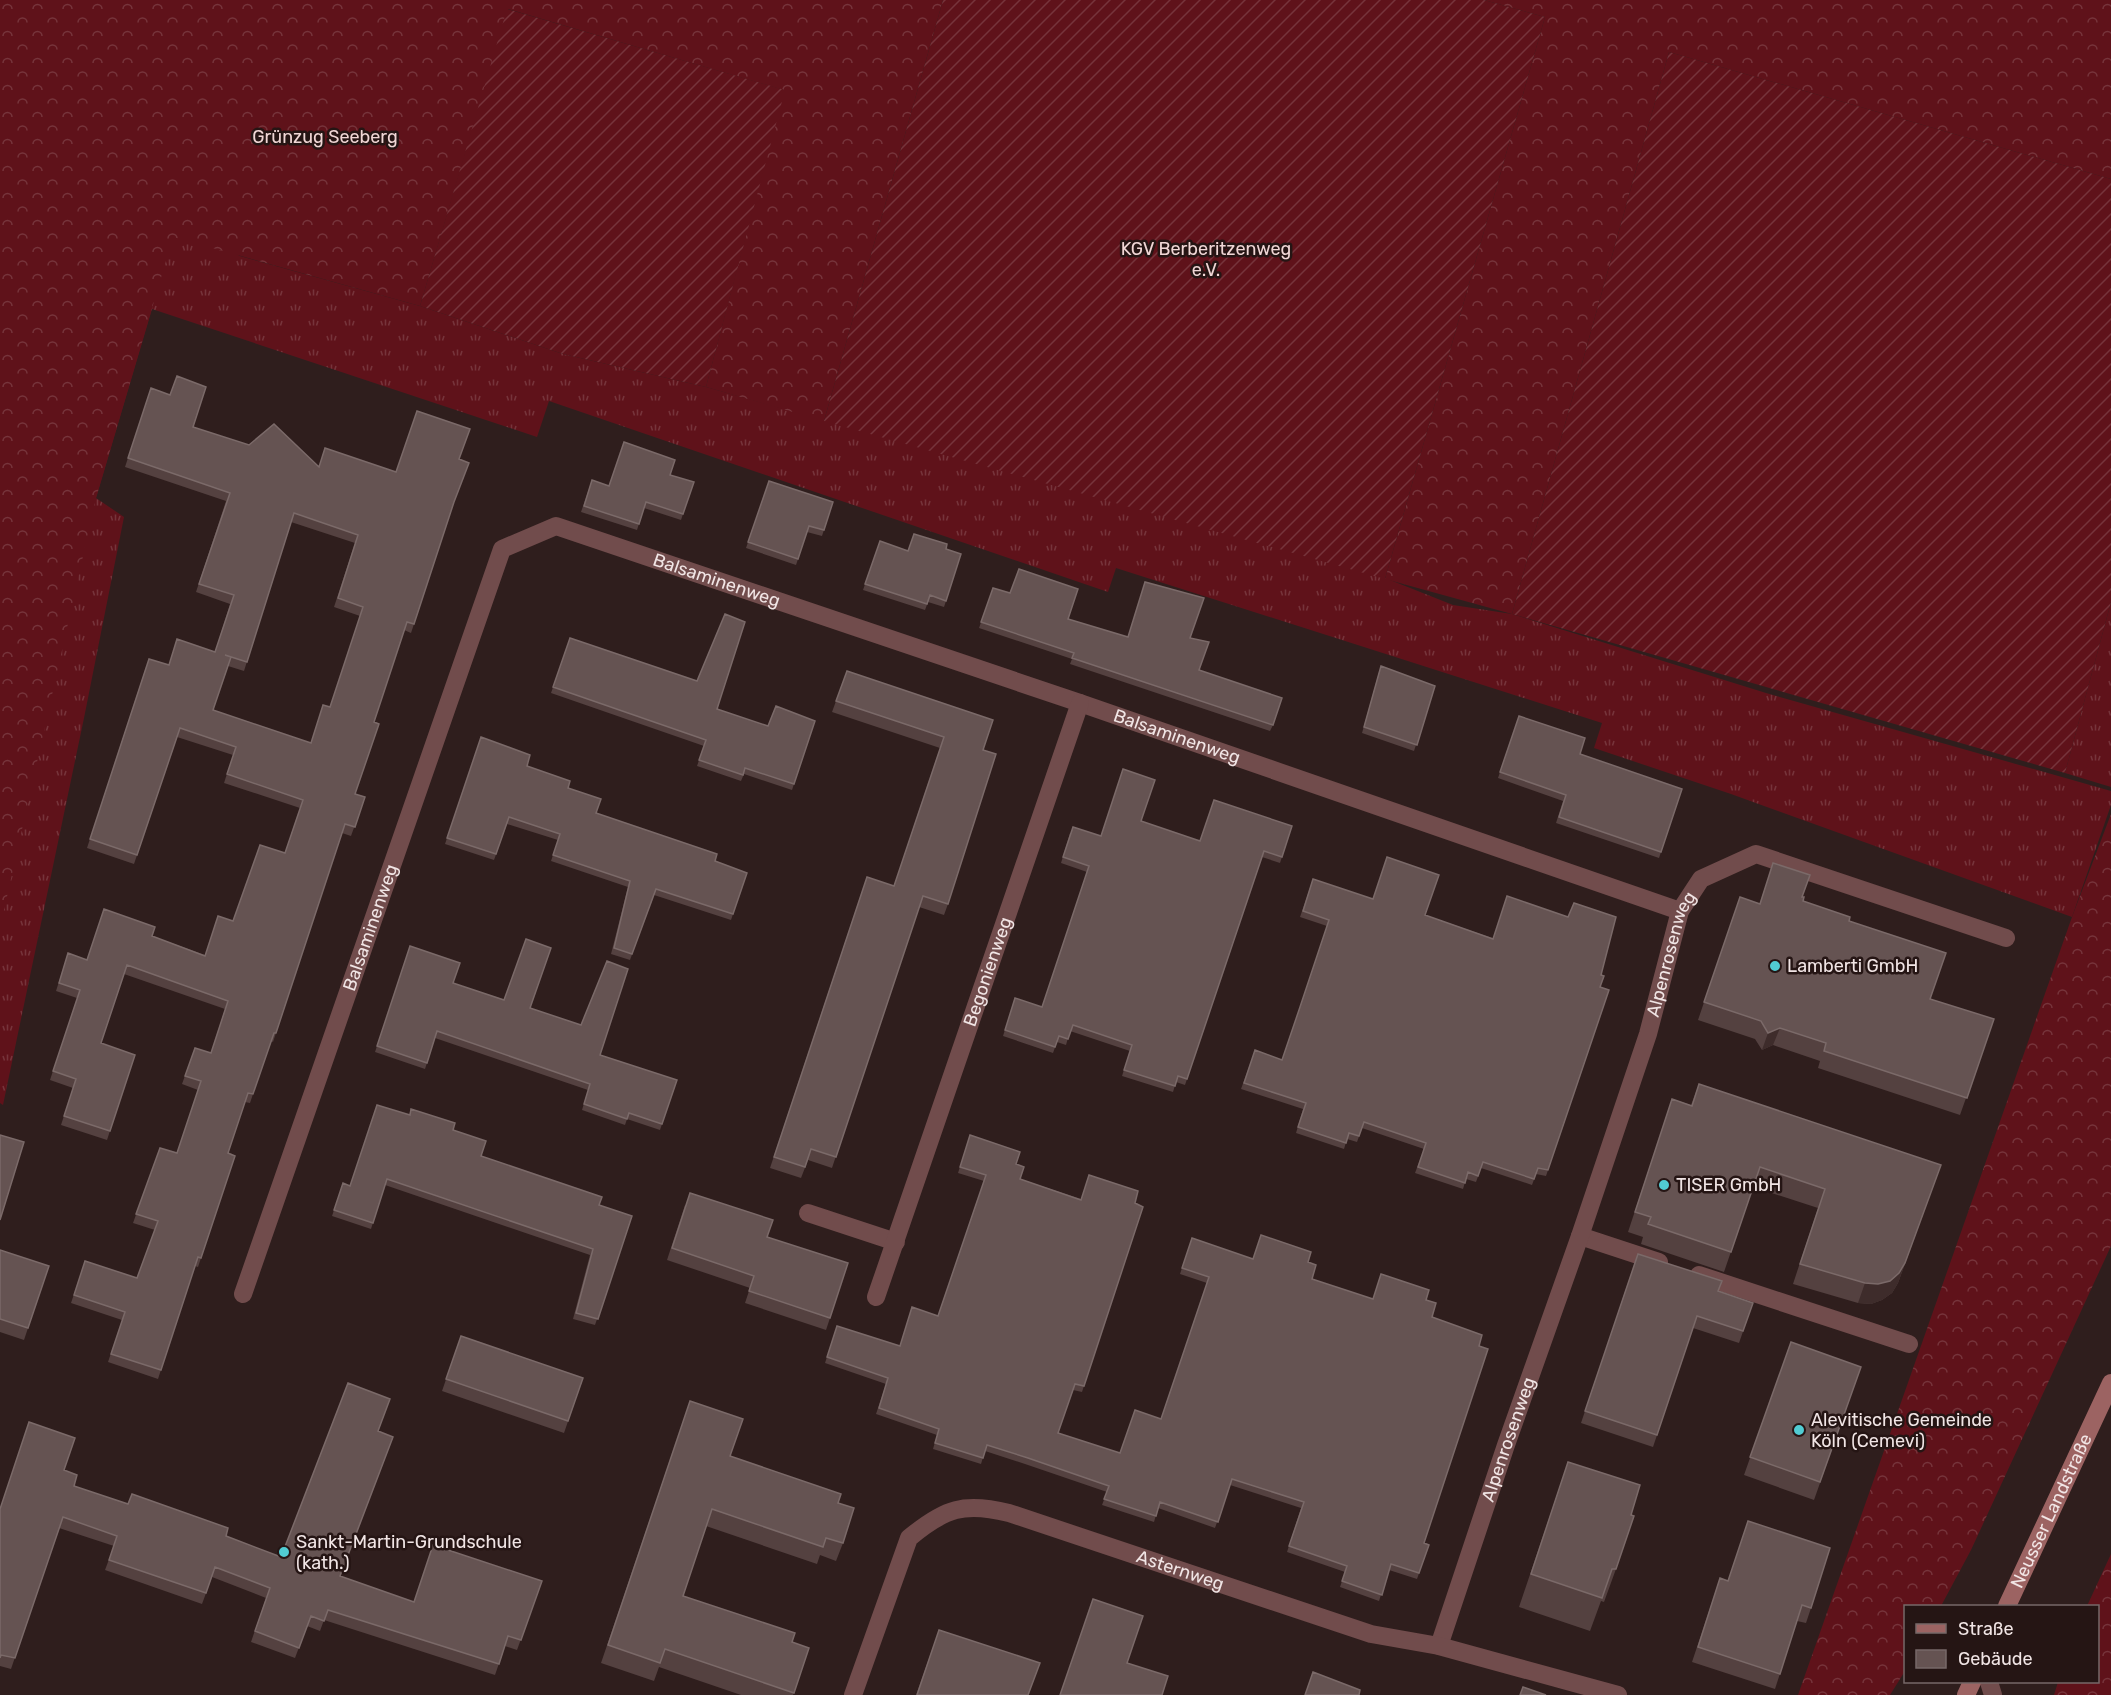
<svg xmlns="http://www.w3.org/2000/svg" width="2111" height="1695" font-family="Rubik,sans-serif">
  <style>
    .grass { fill: url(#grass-tufts) }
    .forest { fill: url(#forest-crowns) }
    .garden { fill: url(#garden-furrows) }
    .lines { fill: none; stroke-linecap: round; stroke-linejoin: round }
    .street { stroke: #714c4c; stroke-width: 18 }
    .secondary { stroke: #9c6362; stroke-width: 18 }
    .wall { fill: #544140; fill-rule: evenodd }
    .shaded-wall { fill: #3e2c2b }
    .building { fill: #655352; stroke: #7b6a69; stroke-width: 1.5; fill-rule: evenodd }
    .poi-dot { fill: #51ccd3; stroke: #251514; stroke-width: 2 }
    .labels { text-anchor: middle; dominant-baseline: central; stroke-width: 5; stroke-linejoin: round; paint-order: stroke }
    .park-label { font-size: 18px; fill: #f0d6d5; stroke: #251514 }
    .street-label { font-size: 18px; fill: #f1e5e5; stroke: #251514 }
    .poi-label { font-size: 18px; fill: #f1e5e5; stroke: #251514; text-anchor: start }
  </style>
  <defs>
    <pattern id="grass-tufts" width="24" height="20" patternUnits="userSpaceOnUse" patternTransform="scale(1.5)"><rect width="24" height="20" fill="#5f121a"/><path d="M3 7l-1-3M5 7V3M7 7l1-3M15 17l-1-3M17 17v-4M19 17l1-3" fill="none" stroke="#76343b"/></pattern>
    <pattern id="forest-crowns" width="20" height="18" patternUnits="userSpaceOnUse" patternTransform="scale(1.5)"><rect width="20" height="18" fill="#5f121a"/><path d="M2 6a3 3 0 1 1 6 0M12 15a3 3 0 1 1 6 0" fill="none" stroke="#76343b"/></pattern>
    <pattern id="garden-furrows" width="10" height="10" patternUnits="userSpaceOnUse" patternTransform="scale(1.5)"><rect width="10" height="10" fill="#5f121a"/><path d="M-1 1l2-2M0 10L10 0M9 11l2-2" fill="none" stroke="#76343b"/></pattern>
  </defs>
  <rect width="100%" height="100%" fill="#2f1e1d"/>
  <path class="grass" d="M 0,117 L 240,256 L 420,306 L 563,354 L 706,387 L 1385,578 L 1453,605 L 1512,614 L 1766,693 L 2111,791 L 2111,805 L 2072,917 L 1731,794 L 1594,748 L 1602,723 L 1116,568 L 1108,592 L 549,401 L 537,437 L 152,309 L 96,498 L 124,517 L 84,718 L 3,1105 L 0,1103 Z
    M 2111,602 L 2111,787 L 2065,773 Z"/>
  <path class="forest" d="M 0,0 L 943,0 L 824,421 L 706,387 L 784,90 L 508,9 L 420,306 L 173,237 L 96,498 L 0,928 Z
    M 1484,0 L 2111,0 L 2111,179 L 1669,52 L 1512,614 L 1385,579 L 1545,17 Z
    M 2111,814 L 2111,1246 L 1971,1550 L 1941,1606 L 1906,1606 L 1905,1671 L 1890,1695 L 1798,1695 L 2072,917 Z
    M 2111,1554 L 2111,1695 L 2054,1695 L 2058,1682 L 2098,1682 L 2098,1606 L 2087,1606 Z"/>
  <path class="garden" d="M 943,0 L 1484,0 L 1545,17 L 1385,579 L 824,421 Z
    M 507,9 L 785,90 L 706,387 L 563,354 L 420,306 Z
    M 1669,52 L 2111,179 L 2111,602 L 2065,773 L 1512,614 Z"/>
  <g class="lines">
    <g class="street">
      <path d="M 808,1213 L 896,1242"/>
      <path d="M 1580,1236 L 1659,1262"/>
      <path d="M 1699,1275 L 1909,1344"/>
      <path id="s1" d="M 243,1294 L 502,549 L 556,526 L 1080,703 L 1680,911"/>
      <path id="s2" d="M 876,1297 L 1080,703"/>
      <path id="s3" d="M 1439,1646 L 1506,1445 L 1580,1236 L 1648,1034 L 1680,911 L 1701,879 L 1756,854 L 2006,938"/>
      <path d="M 1989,1682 L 1993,1695"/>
      <path id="s4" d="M 853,1695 L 909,1538 C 945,1508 964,1502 1009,1513 L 1371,1634 L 1439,1646 L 1618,1695"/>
    </g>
    <g class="secondary">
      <path id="s5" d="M 2007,1606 L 2111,1383"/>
      <path d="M 1966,1695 L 1972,1682"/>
    </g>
  </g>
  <path class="wall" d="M 151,388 L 193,427 L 249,445 L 319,466 L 396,472 L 459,459 L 453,505 L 414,624 L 411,633 L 404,630 L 374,722 L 355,794 L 365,797 L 351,836 L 342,833 L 276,1033 L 273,1042 L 271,1041 L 250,1103 L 245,1102 L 228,1153 L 201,1258 L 198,1267 L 195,1266 L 158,1379 L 108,1362 L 122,1320 L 71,1303 L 85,1261 L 137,1278 L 155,1230 L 133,1223 L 160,1148 L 177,1153 L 198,1090 L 182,1084 L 195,1048 L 211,1053 L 225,1009 L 124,974 L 101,1043 L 135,1055 L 107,1140 L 61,1125 L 73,1088 L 50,1080 L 77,998 L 56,991 L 68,953 L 87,960 L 152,936 L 205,955 L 233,921 L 285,853 L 300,808 L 224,783 L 233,755 L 177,737 L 134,864 L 87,848 L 146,667 L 168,665 L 215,652 L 230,604 L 196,592 L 226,501 L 125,467 ZM 291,522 L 355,543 L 334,607 L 360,616 L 330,707 L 311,743 L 213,710 L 228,666 L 244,671 Z
    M 670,475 L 683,514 L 681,520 L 644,508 L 637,530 L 581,512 L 592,480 L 609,486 Z
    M 769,481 L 833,502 L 822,536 L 807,532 L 796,565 L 746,548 Z
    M 880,541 L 908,551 L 946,549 L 946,601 L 944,607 L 928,602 L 925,610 L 863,590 Z
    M 993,588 L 1068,619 L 1127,637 L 1190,638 L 1199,670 L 1273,725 L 1270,731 L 1070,664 L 1072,659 L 979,628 Z
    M 570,638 L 717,709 L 794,784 L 792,790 L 744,774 L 741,781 L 697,766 L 704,746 L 551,693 Z
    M 847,671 L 983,750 L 948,904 L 944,915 L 919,907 L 832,1168 L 808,1160 L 801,1178 L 770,1168 L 863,888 L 894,886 L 940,748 L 832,712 Z
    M 1379,672 L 1435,686 L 1414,751 L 1362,733 Z
    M 1519,716 L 1580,754 L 1682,789 L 1659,858 L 1556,823 L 1563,801 L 1498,778 Z
    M 481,737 L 527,766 L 568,788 L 596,813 L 715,861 L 747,873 L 731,920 L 654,895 L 630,960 L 611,954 L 628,887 L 551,861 L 558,840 L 507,824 L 494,860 L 445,844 Z
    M 1141,821 L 1200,841 L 1292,826 L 1280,863 L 1262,857 L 1185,1085 L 1176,1082 L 1173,1092 L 1122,1076 L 1130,1051 L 1070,1031 L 1066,1045 L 1057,1042 L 1053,1053 L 1003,1036 L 1015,998 L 1042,1007 L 1087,872 L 1061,863 L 1070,833 L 1101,836 Z
    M 1773,863 L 1802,897 L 1803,901 L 1849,921 L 1930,999 L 1994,1019 L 1960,1115 L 1818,1068 L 1820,1061 L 1773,1045 L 1762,1050 L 1755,1039 L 1698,1020 L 1734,914 L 1760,903 Z
    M 1313,879 L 1373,899 L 1425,915 L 1601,975 L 1600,987 L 1609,990 L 1546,1176 L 1536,1174 L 1532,1185 L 1481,1168 L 1476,1182 L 1466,1179 L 1463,1189 L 1415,1173 L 1424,1149 L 1362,1128 L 1357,1142 L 1347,1139 L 1344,1149 L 1296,1133 L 1303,1109 L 1241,1089 L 1255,1050 L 1282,1060 L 1298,1013 L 1327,926 L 1300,917 Z
    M 410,946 L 453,983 L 530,1008 L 600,1055 L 677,1080 L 660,1130 L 627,1119 L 625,1125 L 582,1110 L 588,1090 L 435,1038 L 425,1069 L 375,1052 Z
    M 1699,1084 L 1941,1165 L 1898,1283 L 1892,1293 L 1882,1300 L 1871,1304 L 1858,1303 L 1793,1284 L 1818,1208 L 1753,1187 L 1724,1272 L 1641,1244 L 1643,1237 L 1628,1232 L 1672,1099 L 1691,1105 Z
    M 411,1109 L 453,1130 L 481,1156 L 599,1205 L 632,1216 L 595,1325 L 573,1319 L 590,1255 L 385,1185 L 371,1229 L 332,1216 L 343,1183 L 350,1186 L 409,1115 Z
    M 970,1135 L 1016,1164 L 1020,1179 L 1081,1199 L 1135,1203 L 1143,1207 L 1082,1392 L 1073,1390 L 1058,1433 L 1120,1453 L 1161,1419 L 1207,1283 L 1180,1274 L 1192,1238 L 1253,1259 L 1308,1262 L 1312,1279 L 1373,1299 L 1426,1300 L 1432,1317 L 1424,1543 L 1429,1545 L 1417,1579 L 1389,1570 L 1379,1601 L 1340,1587 L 1345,1572 L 1287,1552 L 1301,1508 L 1230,1485 L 1215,1528 L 1158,1508 L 1154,1522 L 1102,1505 L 1107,1492 L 1025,1464 L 985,1451 L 981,1464 L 933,1449 L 937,1435 L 876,1414 L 886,1384 L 825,1363 L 837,1326 L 899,1346 L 938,1316 L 984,1181 L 958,1173 Z
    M 685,1205 L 830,1318 L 826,1330 L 745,1303 L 750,1288 L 667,1260 Z
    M 0,1250 L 28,1328 L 24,1340 L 0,1332 Z
    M 1634,1265 L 1753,1303 L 1739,1343 L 1693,1328 L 1653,1447 L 1581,1423 Z
    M 461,1336 L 583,1378 L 564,1433 L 442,1391 Z
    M 1791,1342 L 1861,1367 L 1814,1500 L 1744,1475 Z
    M 684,1419 L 730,1456 L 838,1503 L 843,1543 L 836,1561 L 820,1555 L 817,1564 L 706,1526 L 683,1596 L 792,1642 L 809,1648 L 793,1695 L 741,1695 L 659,1667 L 654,1681 L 601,1663 Z
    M 378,1431 L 340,1576 L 414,1602 L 542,1581 L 517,1650 L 505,1646 L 495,1675 L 324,1620 L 320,1631 L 307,1626 L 295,1658 L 251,1642 L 266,1598 L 212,1577 L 202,1604 L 105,1570 L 114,1546 L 59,1528 L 11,1669 L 0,1666 L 0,1508 L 64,1470 L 74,1486 L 226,1536 L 281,1557 Z
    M 1568,1462 L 1631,1515 L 1616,1569 L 1604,1602 L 1601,1601 L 1590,1631 L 1519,1607 Z
    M 1748,1521 L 1811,1608 L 1806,1623 L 1797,1621 L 1775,1689 L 1692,1662 L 1720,1578 L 1728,1581 Z
    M 939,1630 L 1028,1695 L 916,1695 Z"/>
  <path class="shaded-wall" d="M 1780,1028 L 1773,1045 L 1762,1050 L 1768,1033 Z
    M 1905,1263 L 1898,1283 L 1892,1293 L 1882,1300 L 1871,1304 L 1858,1303 L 1865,1283 Z"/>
  <path class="building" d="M 177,376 L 206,387 L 193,427 L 249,445 L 274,424 L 319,467 L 325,448 L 396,472 L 417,411 L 470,429 L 459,459 L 469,463 L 454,502 L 414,624 L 407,622 L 374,722 L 379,724 L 355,794 L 365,797 L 355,827 L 345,824 L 276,1033 L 274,1033 L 253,1094 L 248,1093 L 228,1153 L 235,1156 L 201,1258 L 198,1257 L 161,1370 L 111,1354 L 125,1312 L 74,1295 L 85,1261 L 137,1278 L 158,1221 L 136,1214 L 160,1148 L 177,1153 L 201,1081 L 185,1076 L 195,1048 L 211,1053 L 228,1001 L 127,965 L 101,1043 L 135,1055 L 110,1131 L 64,1116 L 76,1079 L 53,1071 L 80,990 L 59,983 L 68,953 L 87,960 L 104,909 L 155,927 L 152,936 L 205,956 L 218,916 L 233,921 L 260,845 L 285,853 L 303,800 L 227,774 L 236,747 L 180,728 L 137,855 L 90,839 L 149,659 L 169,665 L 177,639 L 215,652 L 234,595 L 199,584 L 230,493 L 128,458 L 151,388 L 170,395 ZM 294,513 L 358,535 L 338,598 L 363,607 L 330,707 L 323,705 L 311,743 L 213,710 L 231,657 L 225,655 L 247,662 Z
    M 624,442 L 675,460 L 670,475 L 694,482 L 683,514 L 646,502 L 639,524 L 584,506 L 592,480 L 609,486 Z
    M 769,481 L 833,502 L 824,530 L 809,526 L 798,559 L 748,542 Z
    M 914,534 L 947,544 L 946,549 L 961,554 L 946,601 L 930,595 L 927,604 L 865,584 L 880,541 L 908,551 Z
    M 1019,569 L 1078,589 L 1068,619 L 1128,637 L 1145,582 L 1204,598 L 1190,638 L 1209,642 L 1199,670 L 1282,698 L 1273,725 L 1072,658 L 1074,653 L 981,622 L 993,588 L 1010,593 Z
    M 725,614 L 745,622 L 717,709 L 768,726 L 776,706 L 815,721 L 794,784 L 745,768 L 743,775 L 699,760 L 706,740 L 553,687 L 570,638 L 697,681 Z
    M 1381,666 L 1435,686 L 1417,745 L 1364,727 Z
    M 847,671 L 993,720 L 983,750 L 996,754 L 948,904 L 923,896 L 836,1157 L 811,1149 L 805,1167 L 774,1157 L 867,877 L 894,886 L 944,737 L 836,701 Z
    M 1519,716 L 1585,738 L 1580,754 L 1682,789 L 1661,852 L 1559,817 L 1566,795 L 1500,772 Z
    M 481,737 L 530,755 L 527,766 L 570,781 L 568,788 L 601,799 L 596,813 L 717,854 L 715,861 L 747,873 L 733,914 L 656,889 L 632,954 L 614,948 L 630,881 L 553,855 L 560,834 L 509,817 L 496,854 L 447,838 Z
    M 1123,769 L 1155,780 L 1141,821 L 1200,841 L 1214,800 L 1292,826 L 1282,857 L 1264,851 L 1187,1079 L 1178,1076 L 1175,1086 L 1124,1070 L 1132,1045 L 1073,1025 L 1068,1039 L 1059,1036 L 1055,1047 L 1005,1030 L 1015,998 L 1042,1007 L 1089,866 L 1063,857 L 1073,827 L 1101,836 Z
    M 1387,857 L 1439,875 L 1425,915 L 1493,939 L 1507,896 L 1568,917 L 1574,903 L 1616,917 L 1601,975 L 1604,976 L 1600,987 L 1609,990 L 1548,1170 L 1538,1168 L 1534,1179 L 1483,1162 L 1478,1176 L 1468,1172 L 1465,1183 L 1418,1167 L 1426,1143 L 1364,1122 L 1359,1136 L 1349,1133 L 1346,1143 L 1298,1127 L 1306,1103 L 1244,1083 L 1255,1050 L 1282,1060 L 1300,1007 L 1329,920 L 1303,911 L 1313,879 L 1373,899 Z
    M 1773,863 L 1810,875 L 1802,897 L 1804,897 L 1803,901 L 1850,917 L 1849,921 L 1946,953 L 1930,999 L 1994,1019 L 1967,1098 L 1824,1051 L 1826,1043 L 1780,1028 L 1768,1033 L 1761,1021 L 1704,1002 L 1740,897 L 1760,904 Z
    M 526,939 L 551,948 L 530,1008 L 581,1025 L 607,961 L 628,969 L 600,1055 L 677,1080 L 662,1124 L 629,1113 L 627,1119 L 584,1104 L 590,1084 L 437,1031 L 427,1063 L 377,1046 L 410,946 L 460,963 L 453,983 L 504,1000 Z
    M 1699,1084 L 1941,1165 L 1905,1263 L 1899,1273 L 1890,1281 L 1878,1284 L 1865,1283 L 1800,1264 L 1825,1189 L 1760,1167 L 1731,1252 L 1648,1224 L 1651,1217 L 1635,1212 L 1672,1099 L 1692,1106 Z
    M 377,1105 L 410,1115 L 411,1109 L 455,1123 L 453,1130 L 486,1141 L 481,1156 L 602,1197 L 599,1205 L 632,1216 L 598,1319 L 576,1313 L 593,1249 L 387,1179 L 373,1223 L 334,1210 L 343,1183 L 350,1186 Z
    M 0,1135 L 24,1142 L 0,1220 Z
    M 970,1135 L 1020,1152 L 1016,1164 L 1024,1167 L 1020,1179 L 1081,1200 L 1089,1175 L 1138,1191 L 1135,1203 L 1143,1207 L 1084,1386 L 1075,1384 L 1058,1433 L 1120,1453 L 1135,1410 L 1161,1419 L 1209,1277 L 1182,1268 L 1192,1238 L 1253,1259 L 1261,1235 L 1311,1252 L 1308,1262 L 1316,1265 L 1312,1279 L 1373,1299 L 1381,1274 L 1429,1290 L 1426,1300 L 1436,1303 L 1432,1317 L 1482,1335 L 1479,1346 L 1488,1349 L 1424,1543 L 1429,1545 L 1419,1573 L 1391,1564 L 1382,1595 L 1342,1581 L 1347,1566 L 1289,1546 L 1304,1502 L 1232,1479 L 1218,1522 L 1160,1502 L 1156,1516 L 1104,1499 L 1109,1486 L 1028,1458 L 987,1445 L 983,1458 L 935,1443 L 939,1429 L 879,1408 L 888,1378 L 827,1357 L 837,1326 L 900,1346 L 912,1307 L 938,1316 L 986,1175 L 960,1167 Z
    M 690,1193 L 773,1220 L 767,1237 L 848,1263 L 830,1318 L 749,1291 L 754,1276 L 672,1248 Z
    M 0,1250 L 49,1266 L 28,1328 L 0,1319 Z
    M 1638,1254 L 1722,1281 L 1718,1291 L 1753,1303 L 1743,1331 L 1697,1316 L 1657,1435 L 1585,1411 Z
    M 461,1336 L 583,1378 L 568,1421 L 446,1379 Z
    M 1791,1342 L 1861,1367 L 1820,1482 L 1750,1457 Z
    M 348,1383 L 390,1399 L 378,1431 L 393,1437 L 340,1576 L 414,1602 L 433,1545 L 542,1581 L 521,1640 L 508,1636 L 499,1664 L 328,1610 L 324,1621 L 311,1616 L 299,1648 L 255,1631 L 270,1588 L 215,1567 L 206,1593 L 109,1560 L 117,1536 L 63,1517 L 15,1658 L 1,1655 L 0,1658 L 0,1509 L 29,1422 L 75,1438 L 64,1470 L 77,1475 L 74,1486 L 128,1504 L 132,1494 L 228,1528 L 226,1536 L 281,1557 Z
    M 690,1401 L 743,1419 L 730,1456 L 841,1494 L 838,1503 L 854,1508 L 843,1543 L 826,1538 L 823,1547 L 712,1509 L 683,1596 L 795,1633 L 792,1642 L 809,1648 L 794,1693 L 665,1649 L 660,1663 L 608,1645 Z
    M 1568,1462 L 1640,1485 L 1631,1515 L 1634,1516 L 1616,1569 L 1612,1569 L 1602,1598 L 1531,1574 Z
    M 1748,1521 L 1830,1548 L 1811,1608 L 1802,1605 L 1780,1674 L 1698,1647 L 1720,1578 L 1728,1581 Z
    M 1093,1599 L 1143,1616 L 1127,1663 L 1168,1676 L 1162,1695 L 1060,1695 Z
    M 939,1630 L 1040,1663 L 1028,1695 L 917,1695 Z
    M 1313,1672 L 1360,1690 L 1359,1695 L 1305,1695 Z
    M 1523,1687 L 1546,1695 L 1520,1695 Z"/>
  <g class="poi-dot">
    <circle cx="1775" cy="966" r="6"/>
    <circle cx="1664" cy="1185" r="6"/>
    <circle cx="1799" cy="1430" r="6"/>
    <circle cx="284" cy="1552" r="6"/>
  </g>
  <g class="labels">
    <g class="park-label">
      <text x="325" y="137">Grünzug Seeberg</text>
      <text x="1206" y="249">KGV Berberitzenweg<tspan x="1206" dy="21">e.V.</tspan></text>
    </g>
    <g class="street-label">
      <text stroke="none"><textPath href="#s1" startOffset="1017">Balsaminenweg</textPath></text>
      <text stroke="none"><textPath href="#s1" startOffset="1503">Balsaminenweg</textPath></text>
      <text stroke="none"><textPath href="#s1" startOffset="388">Balsaminenweg</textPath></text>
      <text stroke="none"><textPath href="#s3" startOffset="730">Alpenrosenweg</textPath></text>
      <text stroke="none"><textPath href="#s2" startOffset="344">Begonienweg</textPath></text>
      <text stroke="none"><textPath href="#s3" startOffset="218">Alpenrosenweg</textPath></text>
      <text stroke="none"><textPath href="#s5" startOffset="105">Neusser Landstraße</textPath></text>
      <text stroke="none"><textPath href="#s4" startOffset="456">Asternweg</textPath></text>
    </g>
    <g class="poi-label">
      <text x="1787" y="966">Lamberti GmbH</text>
      <text x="1676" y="1185">TISER GmbH</text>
      <text x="1811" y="1420">Alevitische Gemeinde<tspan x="1811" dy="21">Köln (Cemevi)</tspan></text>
      <text x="296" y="1542">Sankt-Martin-Grundschule<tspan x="296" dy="21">(kath.)</tspan></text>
    </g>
  </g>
  <rect x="1904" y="1605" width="195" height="78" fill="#251514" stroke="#776868" stroke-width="1.5"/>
  <rect x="1916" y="1624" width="30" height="9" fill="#9c6362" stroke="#776868" stroke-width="1.5"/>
  <text x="1958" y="1635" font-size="18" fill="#f1e5e5">Straße</text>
  <rect x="1916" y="1650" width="30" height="18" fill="#655352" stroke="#776868" stroke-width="1.5"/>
  <text x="1958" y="1665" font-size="18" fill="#f1e5e5">Gebäude</text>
</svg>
